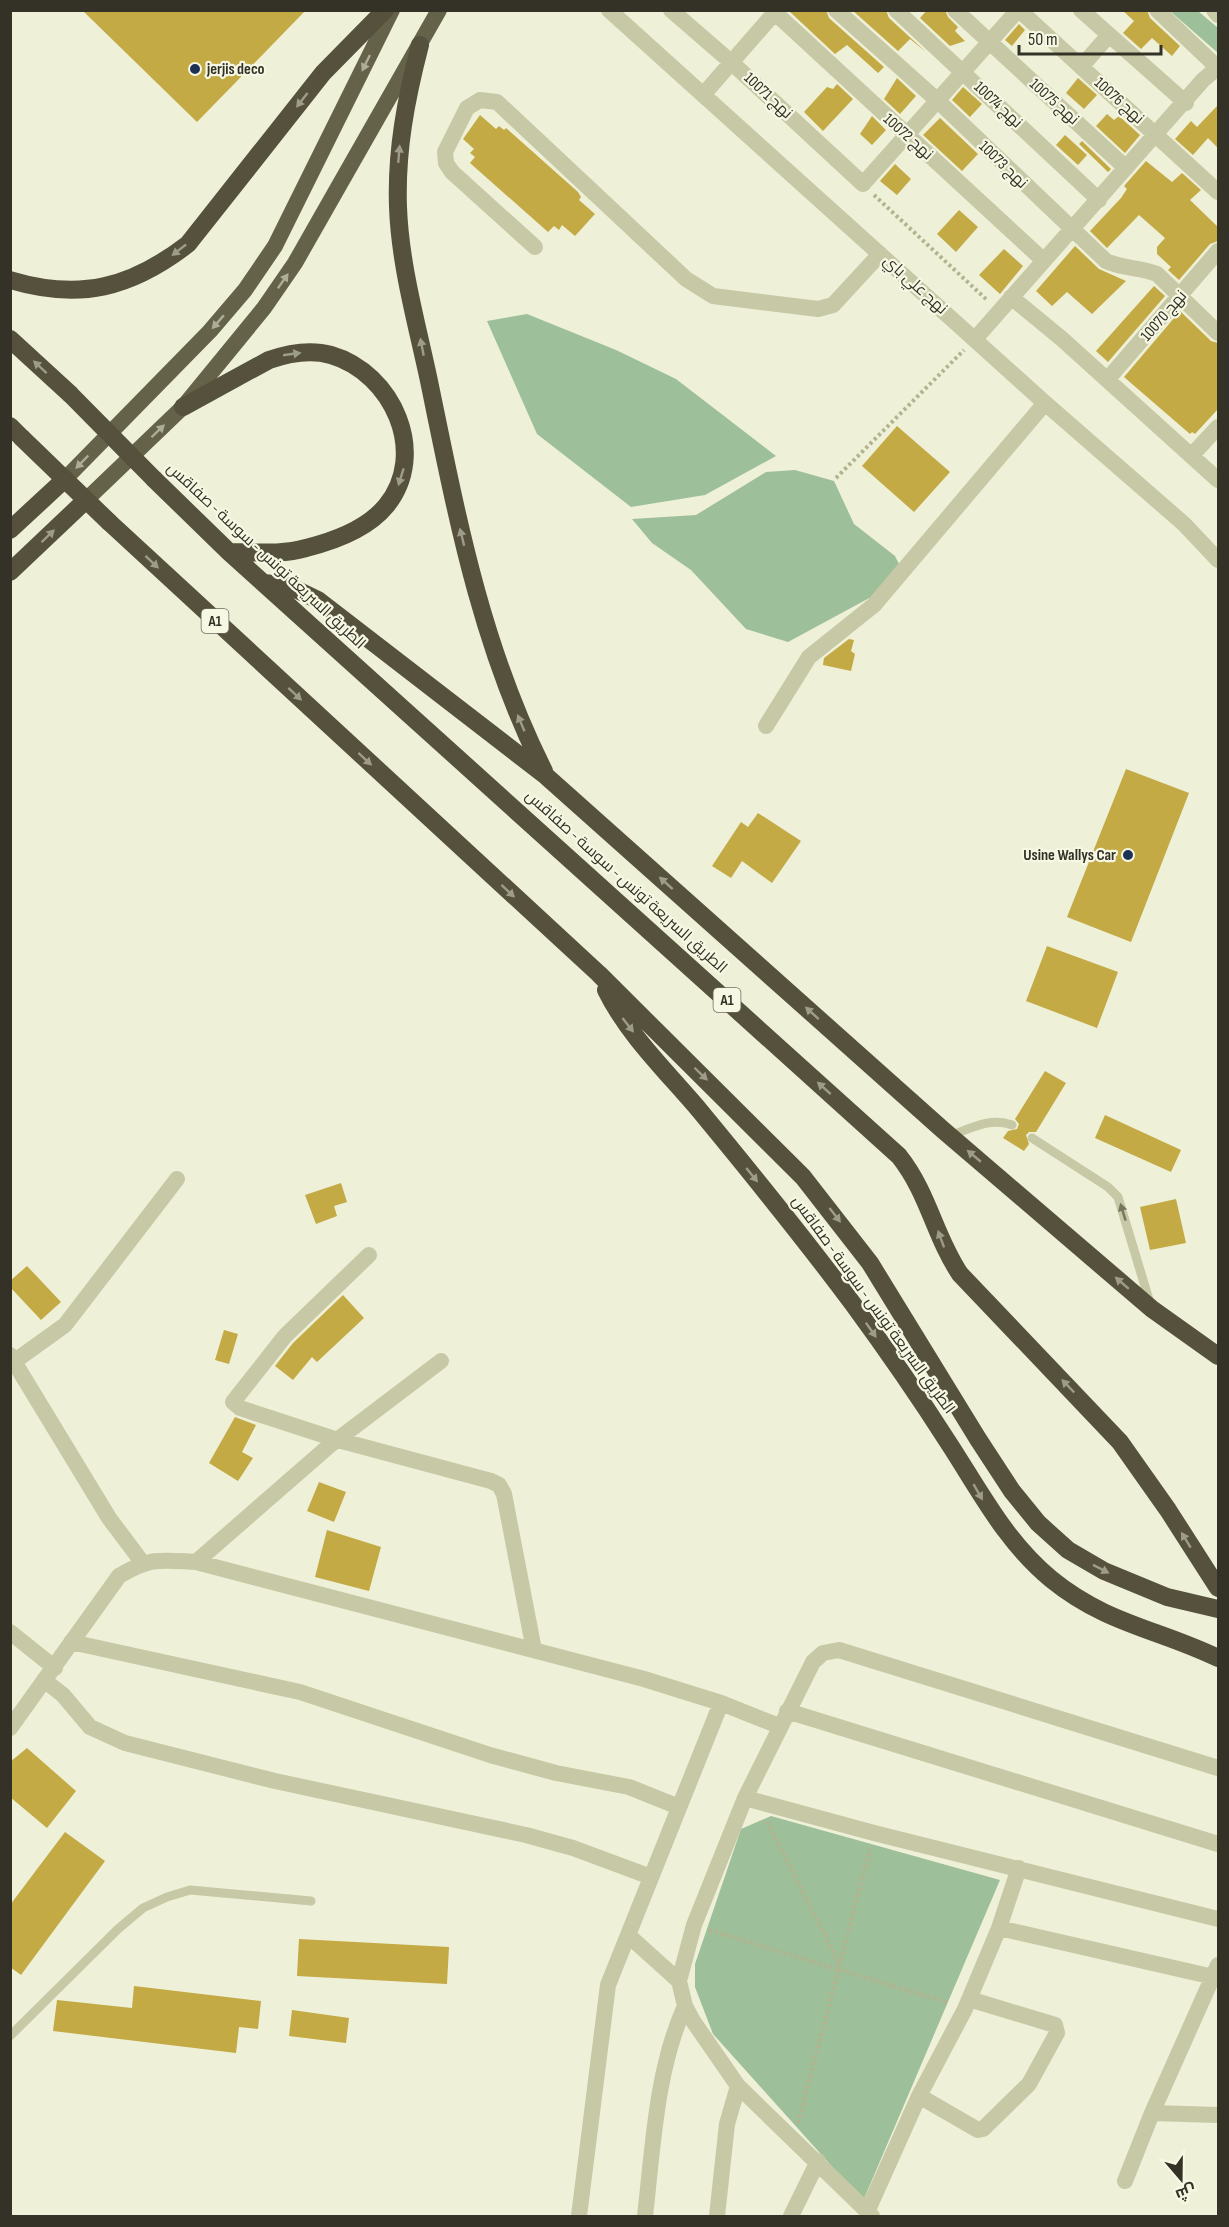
<svg xmlns="http://www.w3.org/2000/svg" width="1229" height="2227" font-family="'Sofia Sans Condensed',Cairo,sans-serif">
  <style>
    .green { fill: #9dbf99 }
    .building { fill: #c3aa44 }
    .lines { fill: none; stroke-linecap: round; stroke-linejoin: round }
    .path { stroke: #b4b38f; stroke-width: 4; stroke-dasharray: 3 3; stroke-linecap: butt }
    .service { stroke: #c7c8a5; stroke-width: 9 }
    .minor { stroke: #c7c8a5; stroke-width: 16 }
    .tertiary { stroke: #c7c8a5; stroke-width: 16 }
    .trunk { stroke: #65624a; stroke-width: 16 }
    .motorway { stroke: #55513d; stroke-width: 18 }
    .motorway-bridge { stroke: #55513d; stroke-width: 18 }
    .oneway { fill: #aead97 }
    .oneway2 { fill: #9d9c88 }
    .oneway3 { fill: #76765f }
    .poi-dot { fill: #1d3154; stroke: #f6f8e4; stroke-width: 2 }
    .labels { text-anchor: middle; dominant-baseline: central; stroke-width: 4.5; stroke-linejoin: round; paint-order: stroke }
    .shield { fill: #f6f8e4; stroke: #6e6d5f; stroke-width: 1.5 }
    .shield-label { font-size: 15px; font-weight: bold; fill: #343226 }
    .poi-label { font-size: 16px; font-weight: bold; fill: #343226; stroke: #f6f8e4; text-anchor: start }
    .street-label { font-size: 16px; fill: #343226; stroke: #f6f8e4 }
  </style>
  <rect width="100%" height="100%" fill="#eef0d8"/>
  <path class="green" d="M 1170,11 L 1198,11 L 1218,28 L 1218,53 Z
    M 527,314 L 616,350 L 676,379 L 776,456 L 705,495 L 631,507 L 537,434 L 487,321 Z
    M 795,470 L 834,481 L 854,524 L 895,556 L 900,566 L 886,589 L 788,642 L 746,629 L 691,570 L 652,543 L 632,519 L 696,515 L 766,472 Z
    M 771,1816 L 1000,1880 L 863,2201 L 713,2034 L 695,1987 L 695,1964 L 741,1829 Z"/>
  <path class="building" d="M 82,10 L 306,10 L 197,122 Z
    M 788,10 L 826,10 L 829,18 L 884,67 L 878,73 L 847,45 L 835,54 Z
    M 852,10 L 886,10 L 889,18 L 926,52 L 910,39 L 898,51 Z
    M 927,10 L 945,10 L 948,17 L 958,27 L 955,31 L 965,41 L 950,46 L 920,18 Z
    M 1122,10 L 1147,10 L 1150,18 L 1180,46 L 1172,56 L 1152,38 L 1141,49 L 1123,33 L 1134,21 Z
    M 1019,24 L 1025,30 L 1012,46 L 1005,40 Z
    M 897,78 L 916,96 L 900,114 L 884,99 Z
    M 1078,78 L 1097,95 L 1084,109 L 1066,93 Z
    M 837,84 L 853,99 L 823,131 L 804,112 L 827,87 L 833,89 Z
    M 963,87 L 982,104 L 970,117 L 952,100 Z
    M 1218,105 L 1218,148 L 1208,138 L 1193,155 L 1175,139 L 1191,121 L 1197,127 Z
    M 1107,114 L 1114,120 L 1119,116 L 1140,135 L 1125,153 L 1096,126 Z
    M 480,115 L 496,129 L 499,126 L 504,130 L 506,128 L 578,192 L 581,197 L 579,200 L 595,214 L 575,236 L 562,225 L 559,230 L 554,226 L 548,232 L 470,163 L 475,157 L 470,153 L 474,149 L 463,139 Z
    M 872,116 L 886,130 L 872,145 L 860,134 Z
    M 940,118 L 978,154 L 962,171 L 923,135 Z
    M 1065,135 L 1087,155 L 1078,165 L 1056,145 Z
    M 1082,141 L 1111,169 L 1108,172 L 1079,144 Z
    M 1146,161 L 1172,182 L 1182,173 L 1201,190 L 1190,200 L 1218,227 L 1218,241 L 1210,244 L 1179,280 L 1168,270 L 1171,267 L 1157,254 L 1157,247 L 1165,238 L 1139,215 L 1107,248 L 1090,231 L 1121,198 L 1127,189 L 1124,186 Z
    M 895,164 L 911,179 L 897,195 L 880,181 Z
    M 959,210 L 978,227 L 956,252 L 937,234 Z
    M 1075,246 L 1099,269 L 1126,281 L 1092,314 L 1067,292 L 1052,306 L 1036,291 Z
    M 1004,249 L 1023,266 L 1000,294 L 979,275 Z
    M 1154,286 L 1165,296 L 1108,362 L 1096,351 Z
    M 1180,311 L 1211,341 L 1218,343 L 1218,409 L 1195,434 L 1192,432 L 1190,434 L 1124,377 Z
    M 897,426 L 950,472 L 914,512 L 862,466 Z
    M 849,639 L 854,640 L 851,651 L 855,654 L 851,671 L 823,665 L 824,658 Z
    M 1126,769 L 1189,793 L 1131,942 L 1067,917 Z
    M 758,813 L 801,841 L 772,883 L 742,861 L 731,878 L 712,866 L 741,822 L 748,827 Z
    M 1047,946 L 1118,972 L 1097,1028 L 1026,1001 Z
    M 1045,1071 L 1066,1083 L 1036,1132 L 1029,1132 L 1026,1135 L 1029,1144 L 1024,1151 L 1003,1138 L 1008,1131 L 1017,1129 L 1019,1124 L 1015,1119 Z
    M 1105,1115 L 1181,1150 L 1171,1172 L 1095,1138 Z
    M 341,1183 L 347,1202 L 334,1206 L 337,1216 L 316,1224 L 305,1195 Z
    M 1176,1199 L 1186,1243 L 1150,1250 L 1140,1207 Z
    M 27,1266 L 61,1302 L 41,1320 L 10,1287 L 10,1281 Z
    M 343,1295 L 364,1318 L 317,1362 L 312,1357 L 293,1380 L 275,1366 L 293,1343 Z
    M 224,1330 L 238,1334 L 229,1364 L 215,1360 Z
    M 235,1417 L 256,1425 L 242,1452 L 253,1458 L 238,1481 L 209,1463 Z
    M 319,1482 L 346,1492 L 334,1522 L 307,1511 Z
    M 327,1530 L 381,1547 L 369,1591 L 315,1577 Z
    M 27,1748 L 76,1791 L 47,1828 L 10,1797 L 10,1762 Z
    M 65,1832 L 105,1861 L 21,1975 L 10,1967 L 10,1905 Z
    M 299,1939 L 449,1947 L 447,1984 L 297,1976 Z
    M 134,1986 L 261,2001 L 258,2029 L 239,2027 L 236,2053 L 53,2031 L 57,2000 L 132,2008 Z
    M 292,2010 L 349,2018 L 346,2043 L 289,2036 Z"/>
  <g class="lines">
    <path class="path" d="M 874,195 L 987,300
      M 836,478 L 964,350
      M 767,1822 L 840,1965
      M 709,1930 L 949,2003
      M 798,2123 L 870,1849"/>
    <path class="service" d="M 950,1136 C 971,1128 990,1117 1012,1125
      M 1032,1138 L 1108,1187 L 1118,1197 L 1150,1303
      M 10,2036 L 118,1929 L 143,1908 L 167,1897 L 190,1890 L 311,1901"/>
    <path class="minor" d="M 609,10 L 1045,403 L 1184,524 L 1218,560
      M 671,10 L 731,62 L 863,184 L 1018,10
      M 772,10 L 1043,260
      M 836,10 L 938,101 L 1106,261 C 1123,269 1140,267 1157,274 L 1218,333
      M 896,10 L 1099,200
      M 955,10 L 1126,168
      M 1019,10 L 1218,192
      M 1081,10 L 1186,103
      M 1157,10 L 1218,68
      M 1081,67 L 1109,35
      M 703,95 L 777,10
      M 535,247 L 452,172 L 446,163 L 445,152 L 467,108 L 480,100 L 497,102 L 686,279 L 713,296 L 818,309 L 833,305 L 880,254
      M 1011,297 L 1062,339 L 1218,480
      M 975,339 L 1203,80 L 1218,67
      M 1107,380 L 1218,251
      M 1191,456 L 1218,427
      M 766,726 L 809,657 L 874,605 L 1045,403
      M 369,1255 L 285,1336 L 233,1402 L 240,1408 L 338,1440 L 491,1481 L 499,1485 L 504,1494 L 534,1650
      M 10,1355 L 109,1518 L 142,1562
      M 15,1361 L 65,1325 L 177,1179
      M 196,1562 L 329,1446 L 441,1361
      M 10,1632 L 55,1668
      M 71,1642 L 300,1692 L 490,1755 L 556,1773 L 629,1787 L 679,1807
      M 44,1680 L 63,1695 L 90,1727 L 125,1743 L 275,1781 L 526,1835 L 573,1848 L 651,1877
      M 787,1711 L 1218,1844
      M 10,1728 L 119,1576 C 151,1557 159,1560 196,1562 L 644,1679 L 721,1703 L 779,1726
      M 745,1798 L 874,1833 L 1218,1919
      M 999,1928 L 1218,1978
      M 629,1936 L 679,1981
      M 919,2096 L 978,2130 L 983,2129 L 1029,2084 L 1057,2033 L 1055,2025 L 969,1999
      M 1152,2113 L 1218,2115
      M 1125,2181 L 1152,2113 L 1218,1965
      M 867,2212 L 919,2096 L 965,2009 L 999,1928 L 1019,1868
      M 579,2216 L 608,1985 L 721,1703
      M 645,2216 C 653,2147 656,2070 685,2006
      M 717,2216 L 727,2124 L 738,2086
      M 791,2216 L 818,2161
      M 872,2216 L 738,2086 L 693,2021 L 685,2006 L 679,1981 L 694,1925 L 745,1798 L 813,1662 L 823,1653 L 839,1650 L 1218,1768"/>
    <path class="tertiary" d="M 1214,10 L 1218,15"/>
    <path class="trunk" d="M 65,479 L 210,331 L 245,290 L 275,246 L 392,10
      M 86,500 L 183,407 L 264,308 L 295,263 L 439,10"/>
    <path class="motorway" d="M 420,45 C 406,99 396,151 398,207 C 400,265 417,324 429,381 C 457,517 481,646 544,771
      M 10,280 C 80,301 131,288 188,244 L 323,73 L 385,10
      M 10,339 L 70,394
      M 183,407 L 269,360 C 289,353 310,349 331,355 C 393,373 429,454 386,506 C 368,528 334,541 306,548 C 282,555 254,552 229,552
      M 10,426 L 22,438
      M 154,479 L 229,552 L 899,1156 C 929,1194 934,1235 960,1274 L 1120,1442 L 1168,1510 L 1218,1588
      M 109,522 L 599,974 L 803,1177 L 870,1263 L 978,1439 L 1012,1491 L 1038,1523 L 1068,1550 L 1104,1571 L 1167,1597 L 1218,1609
      M 10,530 L 65,479
      M 10,572 L 86,500
      M 264,583 L 289,586 L 318,600 L 546,776 L 943,1130 L 1152,1309 L 1218,1356
      M 606,990 C 628,1035 668,1073 700,1111 C 752,1174 804,1238 853,1304 C 886,1349 918,1395 948,1442 C 980,1491 1005,1541 1051,1579 C 1106,1624 1158,1629 1218,1658"/>
    <path class="motorway-bridge" d="M 70,394 L 154,479
      M 22,438 L 109,522"/>
  </g>
  <defs><path id="oneway-solid" d="M-6-.8H1V-3.2L6.5 0L1 3.2V.8H-6Z" transform="scale(1.5)"/></defs>
  <g class="oneway">
    <use href="#oneway-solid" transform="translate(366 63) rotate(116)"/>
    <use href="#oneway-solid" transform="translate(283 281) rotate(-55)"/>
    <use href="#oneway-solid" transform="translate(218 322) rotate(131)"/>
    <use href="#oneway-solid" transform="translate(158 431) rotate(-44)"/>
    <use href="#oneway-solid" transform="translate(82 462) rotate(134)"/>
  </g>
  <g class="oneway2">
    <use href="#oneway-solid" transform="translate(302 100) rotate(128)"/>
    <use href="#oneway-solid" transform="translate(399 154) rotate(-85)"/>
    <use href="#oneway-solid" transform="translate(179 250) rotate(142)"/>
    <use href="#oneway-solid" transform="translate(422 347) rotate(-101)"/>
    <use href="#oneway-solid" transform="translate(292 354) rotate(-8)"/>
    <use href="#oneway-solid" transform="translate(40 367) rotate(-137)"/>
    <use href="#oneway-solid" transform="translate(401 477) rotate(107)"/>
    <use href="#oneway-solid" transform="translate(48 536) rotate(-44)"/>
    <use href="#oneway-solid" transform="translate(462 537) rotate(-104)"/>
    <use href="#oneway-solid" transform="translate(152 562) rotate(43)"/>
    <use href="#oneway-solid" transform="translate(295 694) rotate(43)"/>
    <use href="#oneway-solid" transform="translate(521 723) rotate(-113)"/>
    <use href="#oneway-solid" transform="translate(365 759) rotate(43)"/>
    <use href="#oneway-solid" transform="translate(666 883) rotate(-138)"/>
    <use href="#oneway-solid" transform="translate(508 891) rotate(43)"/>
    <use href="#oneway-solid" transform="translate(812 1013) rotate(-138)"/>
    <use href="#oneway-solid" transform="translate(628 1025) rotate(52)"/>
    <use href="#oneway-solid" transform="translate(701 1074) rotate(44)"/>
    <use href="#oneway-solid" transform="translate(824 1088) rotate(-138)"/>
    <use href="#oneway-solid" transform="translate(974 1156) rotate(-140)"/>
    <use href="#oneway-solid" transform="translate(752 1175) rotate(51)"/>
    <use href="#oneway-solid" transform="translate(835 1215) rotate(52)"/>
    <use href="#oneway-solid" transform="translate(941 1239) rotate(-110)"/>
    <use href="#oneway-solid" transform="translate(1122 1283) rotate(-139)"/>
    <use href="#oneway-solid" transform="translate(871 1330) rotate(55)"/>
    <use href="#oneway-solid" transform="translate(1068 1386) rotate(-134)"/>
    <use href="#oneway-solid" transform="translate(978 1492) rotate(60)"/>
    <use href="#oneway-solid" transform="translate(1186 1540) rotate(-121)"/>
    <use href="#oneway-solid" transform="translate(1101 1569) rotate(27)"/>
  </g>
  <use class="oneway3" href="#oneway-solid" transform="translate(1123 1212) rotate(-107)"/>
  <g class="poi-dot">
    <circle cx="195" cy="69" r="6"/>
    <circle cx="1128" cy="855" r="6"/>
  </g>
  <g class="labels">
    <g class="shield">
      <rect x="201.5" y="609" width="27" height="24" rx="4.5"/>
      <rect x="713.5" y="988" width="27" height="24" rx="4.5"/>
    </g>
    <g class="shield-label">
      <text x="215" y="621">A1</text>
      <text x="727" y="1000">A1</text>
    </g>
    <g class="poi-label">
      <text x="207" y="69">jerjis deco</text>
      <text x="1116" y="855" text-anchor="end">Usine Wallys Car</text>
    </g>
    <g class="street-label">
      <text transform="translate(768 96) rotate(43)">نهج 10071</text>
      <text transform="translate(1119 101) rotate(42)">نهج 10076</text>
      <text transform="translate(1054 102) rotate(42)">نهج 10075</text>
      <text transform="translate(998 105) rotate(43)">نهج 10074</text>
      <text transform="translate(908 137) rotate(42)">نهج 10072</text>
      <text transform="translate(1003 165) rotate(44)">نهج 10073</text>
      <text transform="translate(915 285) rotate(42)">نهج علي باي</text>
      <text transform="translate(1164 316) rotate(-49)">نهج 10070</text>
      <text transform="translate(266 556) rotate(43)">الطريق السريعة تونس - سوسة - صفاقس</text>
      <text transform="translate(626 882) rotate(42)">الطريق السريعة تونس - سوسة - صفاقس</text>
      <text transform="translate(873 1305) rotate(54)">الطريق السريعة تونس - سوسة - صفاقس</text>
    </g>
  </g>
  <rect width="1229" height="2227" fill="none" stroke="#343226" stroke-width="24"/>
  <g transform="translate(1181 2179) rotate(160)" stroke="#f6f8e4" stroke-width="4.5" paint-order="stroke">
  <path d="M0-4.5L10 22L0 15L-10 22Z" fill="#343226"/>
  <text y="-9" font-size="16" font-weight="bold" text-anchor="middle" fill="#343226">ش</text>
  </g>
  <path d="M1019 45v9h142v-9" fill="none" stroke="#343226" stroke-width="3"/>
  <text x="1028" y="45" font-size="18" fill="#343226" stroke="#f6f8e4" stroke-width="4.5" paint-order="stroke">50 m</text>
</svg>
